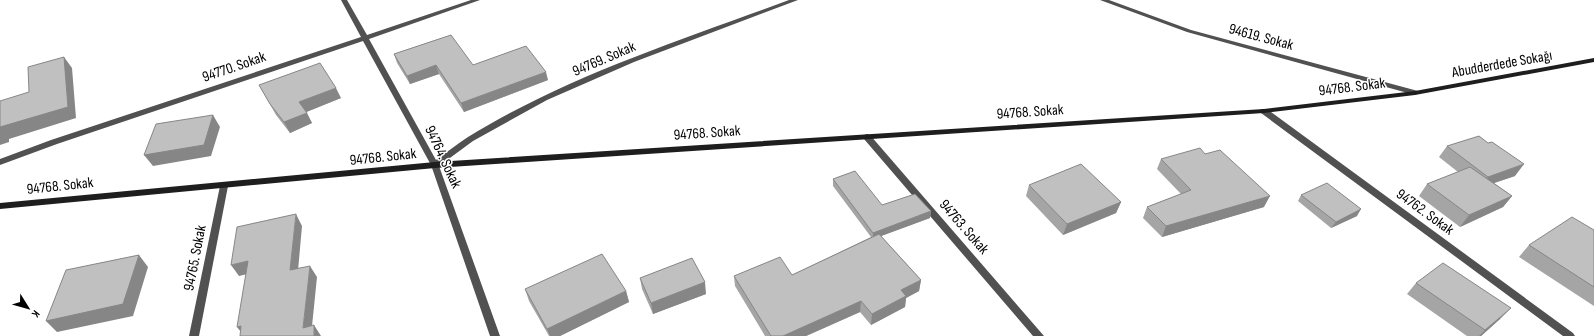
<svg xmlns="http://www.w3.org/2000/svg" width="1594" height="336" font-family="'Sofia Sans Condensed',sans-serif">
  <style>
    .lines { fill: none; stroke-linecap: round; stroke-linejoin: round }
    .street { fill: #515151; fill-rule: evenodd }
    .secondary { fill: #1e1e1e; fill-rule: evenodd }
    .wall { fill: #a5a5a5 }
    .shaded-wall { fill: #868686 }
    .building { fill: #c0c0c0; stroke: #868686 }
    .labels { text-anchor: middle; dominant-baseline: central; stroke-width: 3; stroke-linejoin: round; paint-order: stroke }
    .street-label { font-size: 15px; fill: #000; stroke: #fff }
  </style>
  <rect width="100%" height="100%" fill="#fff"/>
  <g class="lines">
    <path class="street" d="M 341,0 L 347,0 L 367,35 L 471,0 L 480,0 L 369,39 L 436,160 C 447,152 457,144 468,137 C 567,76 681,40 789,0 L 798,0 L 634,62 L 547,100 L 473,141 L 439,166 L 500,336 L 490,336 L 431,165 L 363,41 L 57,144 L 0,165 L 0,159 L 51,140 L 361,37 Z
      M 1100,0 L 1109,0 L 1191,30 L 1418,91 L 1419,93 L 1415,95 L 1187,32 Z
      M 1261,109 L 1267,109 L 1573,333 L 1575,336 L 1563,336 L 1261,113 L 1260,111 Z
      M 867,134 L 870,135 L 1044,336 L 1033,336 L 864,139 L 863,137 L 864,135 Z
      M 224,183 L 228,186 L 199,336 L 189,336 L 220,186 Z"/>
    <path class="secondary" d="M 1594,58 L 1594,62 L 1415,95 L 1264,113 L 435,168 L 0,209 L 0,203 L 435,162 L 1264,109 L 1415,91 Z"/>
  </g>
  <path class="wall" d="M 394,54 L 473,65 L 548,80 L 464,112 L 439,74 L 410,84 L 397,63 Z
    M 259,85 L 341,98 L 306,112 L 312,123 L 290,133 L 276,115 Z
    M 1447,146 L 1515,176 L 1494,183 L 1512,196 L 1503,207 L 1460,227 L 1419,196 L 1427,184 L 1458,172 L 1439,157 Z
    M 1205,154 L 1264,207 L 1162,237 L 1143,218 L 1147,207 L 1181,194 L 1157,169 L 1161,159 Z
    M 833,179 L 882,205 L 931,211 L 930,218 L 881,236 L 921,280 L 919,291 L 906,298 L 905,307 L 871,325 L 860,312 L 806,336 L 765,336 L 735,286 L 734,276 L 792,275 L 871,237 L 833,186 Z
    M 1029,185 L 1121,202 L 1116,213 L 1063,235 L 1026,196 Z
    M 1301,195 L 1357,216 L 1331,228 L 1298,201 Z
    M 1594,230 L 1594,306 L 1519,257 L 1529,245 Z
    M 640,278 L 706,294 L 653,314 L 642,289 Z
    M 1416,283 L 1500,319 L 1481,336 L 1467,336 L 1407,294 Z
    M 525,289 L 626,291 L 629,302 L 560,336 L 549,336 L 529,301 Z"/>
  <path class="shaded-wall" d="M 64,57 L 72,68 L 76,118 L 9,139 L 9,142 L 0,145 L 0,127 Z
    M 436,65 L 439,74 L 410,84 L 407,76 Z
    M 546,72 L 548,80 L 464,112 L 461,103 Z
    M 336,88 L 341,98 L 304,113 L 299,102 Z
    M 307,113 L 312,123 L 290,133 L 284,122 Z
    M 213,115 L 220,127 L 211,156 L 153,166 L 144,155 Z
    M 1524,164 L 1515,176 L 1479,188 L 1488,177 Z
    M 1270,196 L 1264,207 L 1162,237 L 1166,226 Z
    M 1512,196 L 1503,207 L 1460,227 L 1469,215 Z
    M 1121,202 L 1116,213 L 1063,235 L 1067,224 Z
    M 1361,209 L 1357,216 L 1331,228 L 1336,222 Z
    M 931,211 L 930,218 L 873,239 L 873,233 Z
    M 296,214 L 302,226 L 297,282 L 290,270 Z
    M 139,255 L 148,267 L 133,316 L 57,332 L 46,321 Z
    M 248,261 L 256,272 L 239,276 L 231,265 Z
    M 310,266 L 317,277 L 311,336 L 303,328 Z
    M 921,280 L 919,291 L 906,298 L 905,307 L 871,325 L 872,314 L 901,290 Z
    M 705,282 L 706,294 L 653,314 L 651,303 Z
    M 626,291 L 629,302 L 560,336 L 550,336 L 547,329 Z
    M 861,301 L 860,312 L 806,336 L 783,336 Z
    M 1511,308 L 1500,319 L 1481,336 L 1479,336 L 1485,330 Z
    M 314,325 L 321,336 L 314,336 Z
    M 241,326 L 244,336 L 237,327 Z"/>
  <path class="building" d="M 451,35 L 473,65 L 526,46 L 546,72 L 461,103 L 436,65 L 407,76 L 394,54 Z
    M 64,57 L 68,107 L 0,127 L 0,101 L 29,92 L 28,67 Z
    M 320,63 L 336,88 L 299,102 L 307,113 L 284,122 L 270,104 L 259,85 Z
    M 213,115 L 204,145 L 144,155 L 156,124 Z
    M 1479,136 L 1488,143 L 1492,142 L 1524,164 L 1488,177 L 1447,146 Z
    M 1200,148 L 1205,154 L 1220,150 L 1270,196 L 1166,226 L 1147,207 L 1191,190 L 1161,159 Z
    M 1081,164 L 1121,202 L 1067,224 L 1029,185 Z
    M 1470,167 L 1512,196 L 1469,215 L 1427,184 Z
    M 855,171 L 882,205 L 915,194 L 931,211 L 873,233 L 833,179 Z
    M 1327,183 L 1361,209 L 1336,222 L 1301,195 Z
    M 296,214 L 290,270 L 310,266 L 303,328 L 314,325 L 314,336 L 240,336 L 241,326 L 237,327 L 248,261 L 231,265 L 237,227 Z
    M 1572,217 L 1594,230 L 1594,287 L 1529,245 Z
    M 879,234 L 921,280 L 901,290 L 906,296 L 872,314 L 861,301 L 783,336 L 771,336 L 734,276 L 780,257 L 792,275 Z
    M 602,254 L 626,291 L 547,329 L 525,289 Z
    M 139,255 L 123,304 L 46,321 L 66,270 Z
    M 692,258 L 705,282 L 651,303 L 640,278 Z
    M 1443,263 L 1511,308 L 1485,330 L 1416,283 Z"/>
  <g class="labels">
    <g class="street-label">
      <text transform="translate(1261 37) rotate(15)">94619. Sokak</text>
      <text transform="translate(604 59) rotate(-23)">94769. Sokak</text>
      <text transform="translate(1502 64) rotate(-10)">Abudderdede Sokağı</text>
      <text transform="translate(234 67) rotate(-19)">94770. Sokak</text>
      <text transform="translate(1352 87) rotate(-7)">94768. Sokak</text>
      <text transform="translate(1030 112) rotate(-4)">94768. Sokak</text>
      <text transform="translate(707 133) rotate(-4)">94768. Sokak</text>
      <text transform="translate(383 157) rotate(-6)">94768. Sokak</text>
      <text transform="translate(443 157) rotate(65)">94764. Sokak</text>
      <text transform="translate(60 186) rotate(-6)">94768. Sokak</text>
      <text transform="translate(1425 212) rotate(36)">94762. Sokak</text>
      <text transform="translate(964 227) rotate(49)">94763. Sokak</text>
      <text transform="translate(195 258) rotate(-79)">94765. Sokak</text>
    </g>
  </g>
  <g transform="translate(28 308) rotate(127)" stroke="#ffffff" stroke-width="3" paint-order="stroke">
  <path d="M0-3L7 15L0 10L-7 15Z" fill="#000000"/>
  <text y="-6" font-size="11" font-weight="bold" text-anchor="middle" fill="#000000">K</text>
  </g>
</svg>
